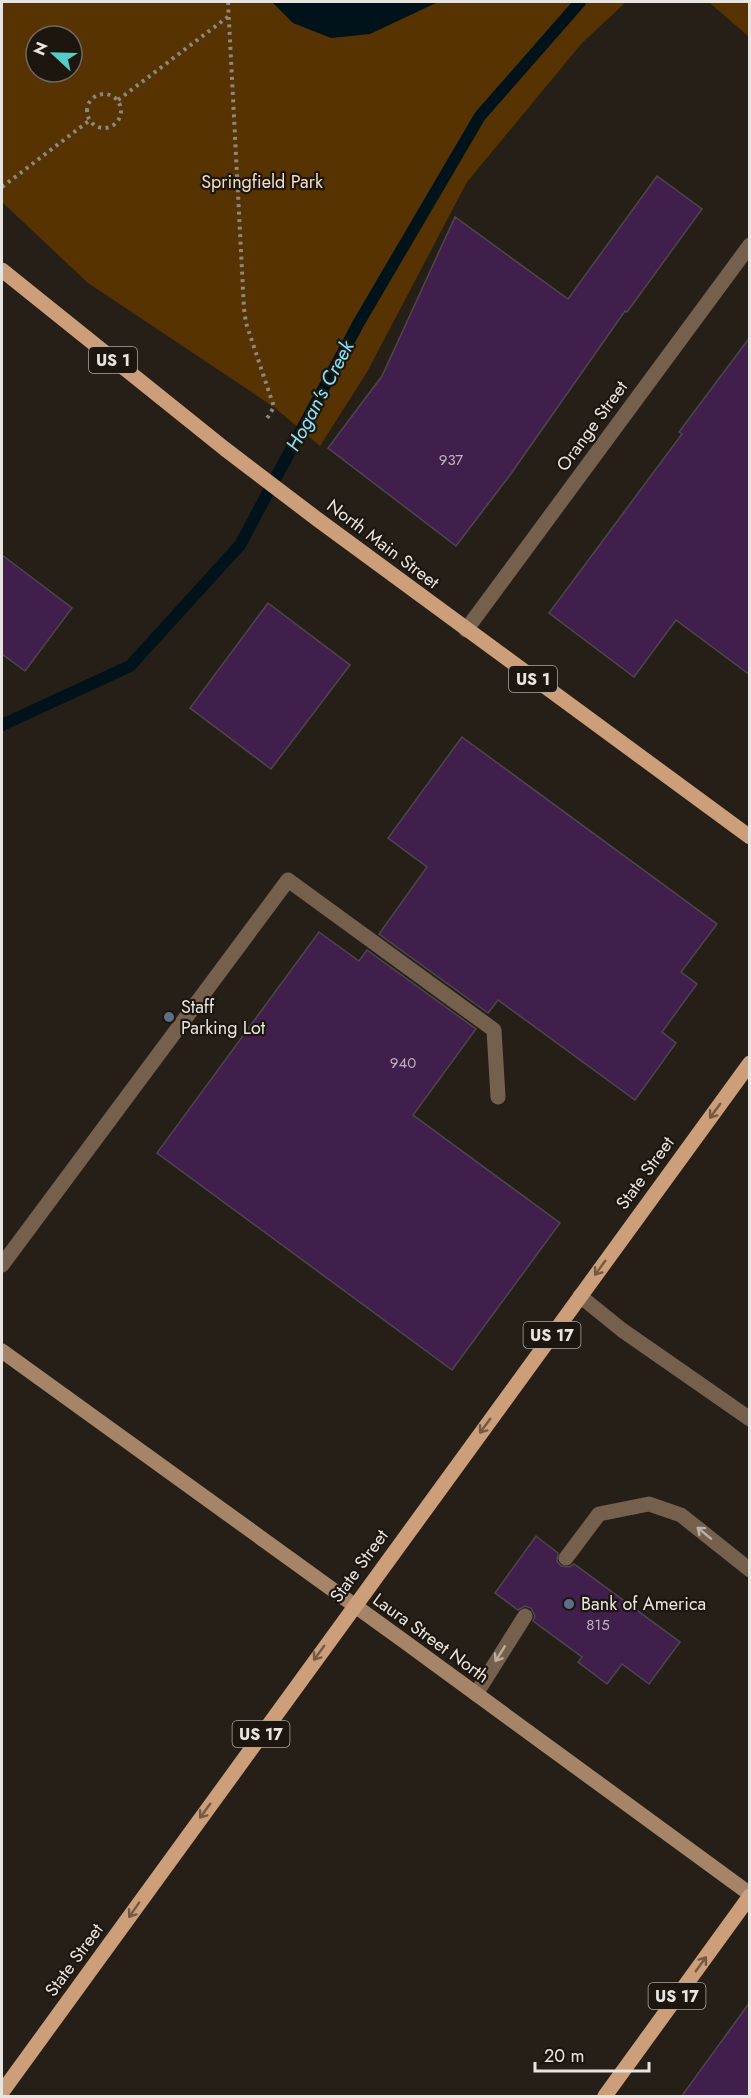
<svg xmlns="http://www.w3.org/2000/svg" width="751" height="2098" font-family="Jost,sans-serif">
  <style>
    .green { fill: #563301; fill-rule: evenodd }
    .water { fill: #00131a }
    .lines { fill: none; stroke-linecap: round; stroke-linejoin: round }
    .stream { stroke: #00131a; stroke-width: 12 }
    .building { fill: #411f4c; stroke: #4d464f; stroke-width: 1.5 }
    .path { stroke: #8c8781; stroke-width: 4; stroke-dasharray: 3 4.5; stroke-linecap: butt }
    .lane { stroke: #75604e; stroke-width: 15 }
    .street { stroke: #75604e; stroke-width: 15 }
    .secondary { stroke: #a68467; stroke-width: 15 }
    .primary { stroke: #cc9f7a; stroke-width: 15 }
    .oneway { stroke: #745a44 }
    .oneway2 { stroke: #baafa5 }
    .service-dot { fill: #5c6f8a; stroke: #1c160f; stroke-width: 2 }
    .labels { text-anchor: middle; dominant-baseline: central; stroke-width: 4.5; stroke-linejoin: round; paint-order: stroke }
    .number-label { font-size: 15px; fill: #beb3ba }
    .shield { fill: #1c160f; stroke: #aba6a1; stroke-width: 1.5 }
    .shield-label { font-size: 16px; font-weight: bold; fill: #e8e4df }
    .park-label { font-size: 18px; fill: #f7ddc2; stroke: #1c160f }
    .street-label { font-size: 18px; fill: #e8e4df; stroke: #1c160f }
    .poi-label { font-size: 18px; fill: #e8e4df; stroke: #1c160f; text-anchor: start }
    .water-label { font-size: 20px; font-style: italic; fill: #88e2fc; stroke: #1c160f }
  </style>
  <rect width="100%" height="100%" fill="#261f18"/>
  <path class="green" d="M 2,2 L 626,2 L 582,43 L 467,182 L 367,372 L 320,446 L 274,407 L 88,283 L 2,202 ZM 36,36 L 72,36 L 72,72 L 36,72 Z
    M 709,2 L 749,2 L 749,37 Z"/>
  <path class="water" d="M 272,2 L 438,2 L 370,34 L 331,38 L 293,23 Z"/>
  <g class="lines">
    <path class="stream" d="M 2,725 L 130,666 L 240,545 L 358,324 L 480,116 L 580,2"/>
  </g>
  <path class="building" d="M 657,176 L 702,209 L 627,312 L 625,311 L 510,475 L 456,546 L 328,448 L 382,376 L 455,217 L 568,299 Z
    M 750,337 L 750,675 L 676,620 L 634,677 L 549,613 L 682,434 L 679,432 Z
    M 2,555 L 72,608 L 25,671 L 2,654 Z
    M 268,603 L 350,665 L 271,769 L 190,708 Z
    M 462,737 L 717,924 L 681,972 L 697,984 L 662,1032 L 676,1043 L 635,1100 L 498,1000 L 488,1013 L 379,934 L 427,867 L 388,838 Z
    M 319,932 L 359,961 L 367,950 L 476,1029 L 413,1115 L 560,1223 L 452,1370 L 157,1153 Z
    M 536,1536 L 558,1553 L 557,1561 L 561,1566 L 569,1567 L 574,1564 L 680,1642 L 649,1684 L 622,1664 L 607,1684 L 578,1662 L 582,1657 L 533,1621 L 535,1616 L 531,1608 L 525,1606 L 518,1610 L 495,1593 Z
    M 750,2002 L 750,2097 L 681,2097 Z"/>
  <g class="lines">
    <path class="path" d="M 228,2 L 244,309 L 246,323 L 274,407 L 266,420
      M87 111a17 17 0 1 1 34 0a17 17 0 1 1-34 0Z
      M 118,100 L 229,16
      M 2,187 L 90,120"/>
    <path class="lane" d="M 2,1265 L 288,880 L 494,1030 L 498,1097
      M 580,1296 L 622,1330 L 750,1419
      M 566,1558 L 599,1514 L 649,1504 L 681,1515 L 750,1570
      M 476,1694 L 525,1616"/>
    <path class="street" d="M 466,630 L 750,245"/>
    <path class="secondary" d="M 2,1351 L 401,1639 L 750,1894"/>
    <path class="primary" d="M 2,270 L 225,449 L 317,519 L 750,837
      M 2,2092 L 750,1063
      M 605,2096 L 750,1896"/>
  </g>
  <defs><path id="oneway-shaft" d="M-6 0H5M1.5-3L5.5 0L1.5 3" fill="none" stroke-width="1.6" stroke-linecap="round" stroke-linejoin="round" transform="scale(1.5)"/></defs>
  <g class="oneway">
    <use href="#oneway-shaft" transform="translate(715 1111) rotate(126)"/>
    <use href="#oneway-shaft" transform="translate(600 1268) rotate(126)"/>
    <use href="#oneway-shaft" transform="translate(485 1426) rotate(126)"/>
    <use href="#oneway-shaft" transform="translate(319 1653) rotate(126)"/>
    <use href="#oneway-shaft" transform="translate(205 1811) rotate(126)"/>
    <use href="#oneway-shaft" transform="translate(134 1910) rotate(125)"/>
    <use href="#oneway-shaft" transform="translate(701 1964) rotate(-54)"/>
  </g>
  <g class="oneway2">
    <use href="#oneway-shaft" transform="translate(704 1533) rotate(-141)"/>
    <use href="#oneway-shaft" transform="translate(500 1654) rotate(122)"/>
  </g>
  <g class="service-dot">
    <circle cx="169" cy="1017" r="6"/>
    <circle cx="569" cy="1604" r="6"/>
  </g>
  <g class="labels">
    <g class="number-label">
      <text x="451" y="460">937</text>
      <text x="403" y="1063">940</text>
      <text x="598" y="1625">815</text>
    </g>
    <g class="shield">
      <rect x="89" y="347" width="48" height="26" rx="4.5"/>
      <rect x="509" y="666" width="48" height="26" rx="4.5"/>
      <rect x="523.5" y="1322" width="57" height="26" rx="4.5"/>
      <rect x="232.5" y="1721" width="57" height="26" rx="4.5"/>
      <rect x="648.5" y="1983" width="57" height="26" rx="4.5"/>
    </g>
    <g class="shield-label">
      <text x="113" y="360">US 1</text>
      <text x="533" y="679">US 1</text>
      <text x="552" y="1335">US 17</text>
      <text x="261" y="1734">US 17</text>
      <text x="677" y="1996">US 17</text>
    </g>
    <g class="park-label">
      <text x="262" y="182">Springfield Park</text>
    </g>
    <g class="street-label">
      <text transform="translate(592 426) rotate(-54)">Orange Street</text>
      <text transform="translate(383 544) rotate(37)">North Main Street</text>
      <text transform="translate(645 1173) rotate(-54)">State Street</text>
      <text transform="translate(359 1566) rotate(-54)">State Street</text>
      <text transform="translate(431 1638) rotate(36)">Laura Street North</text>
      <text transform="translate(74 1960) rotate(-54)">State Street</text>
    </g>
    <g class="poi-label">
      <text x="181" y="1007">Staff<tspan x="181" dy="21">Parking Lot</tspan></text>
      <text x="581" y="1604">Bank of America</text>
    </g>
    <g class="water-label">
      <text transform="translate(320 396) rotate(-62)">Hogan's Creek</text>
    </g>
  </g>
  <rect width="751" height="2098" fill="none" stroke="#e8e4df" stroke-width="6"/>
  <g transform="translate(54 54) rotate(292)"><circle r="28" fill="#1c160f" stroke="#6e6862" stroke-width="1.5"/>
  <path d="M0-4.5L10 22L0 15L-10 22Z" fill="#53cdca"/>
  <text y="-9" font-size="16" font-weight="bold" text-anchor="middle" fill="#e8e4df">N</text>
  </g>
  <path d="M535 2062v9h114v-9" fill="none" stroke="#e8e4df" stroke-width="3"/>
  <text x="544" y="2062" font-size="18" fill="#e8e4df" stroke="#1c160f" stroke-width="4.5" paint-order="stroke">20 m</text>
</svg>
